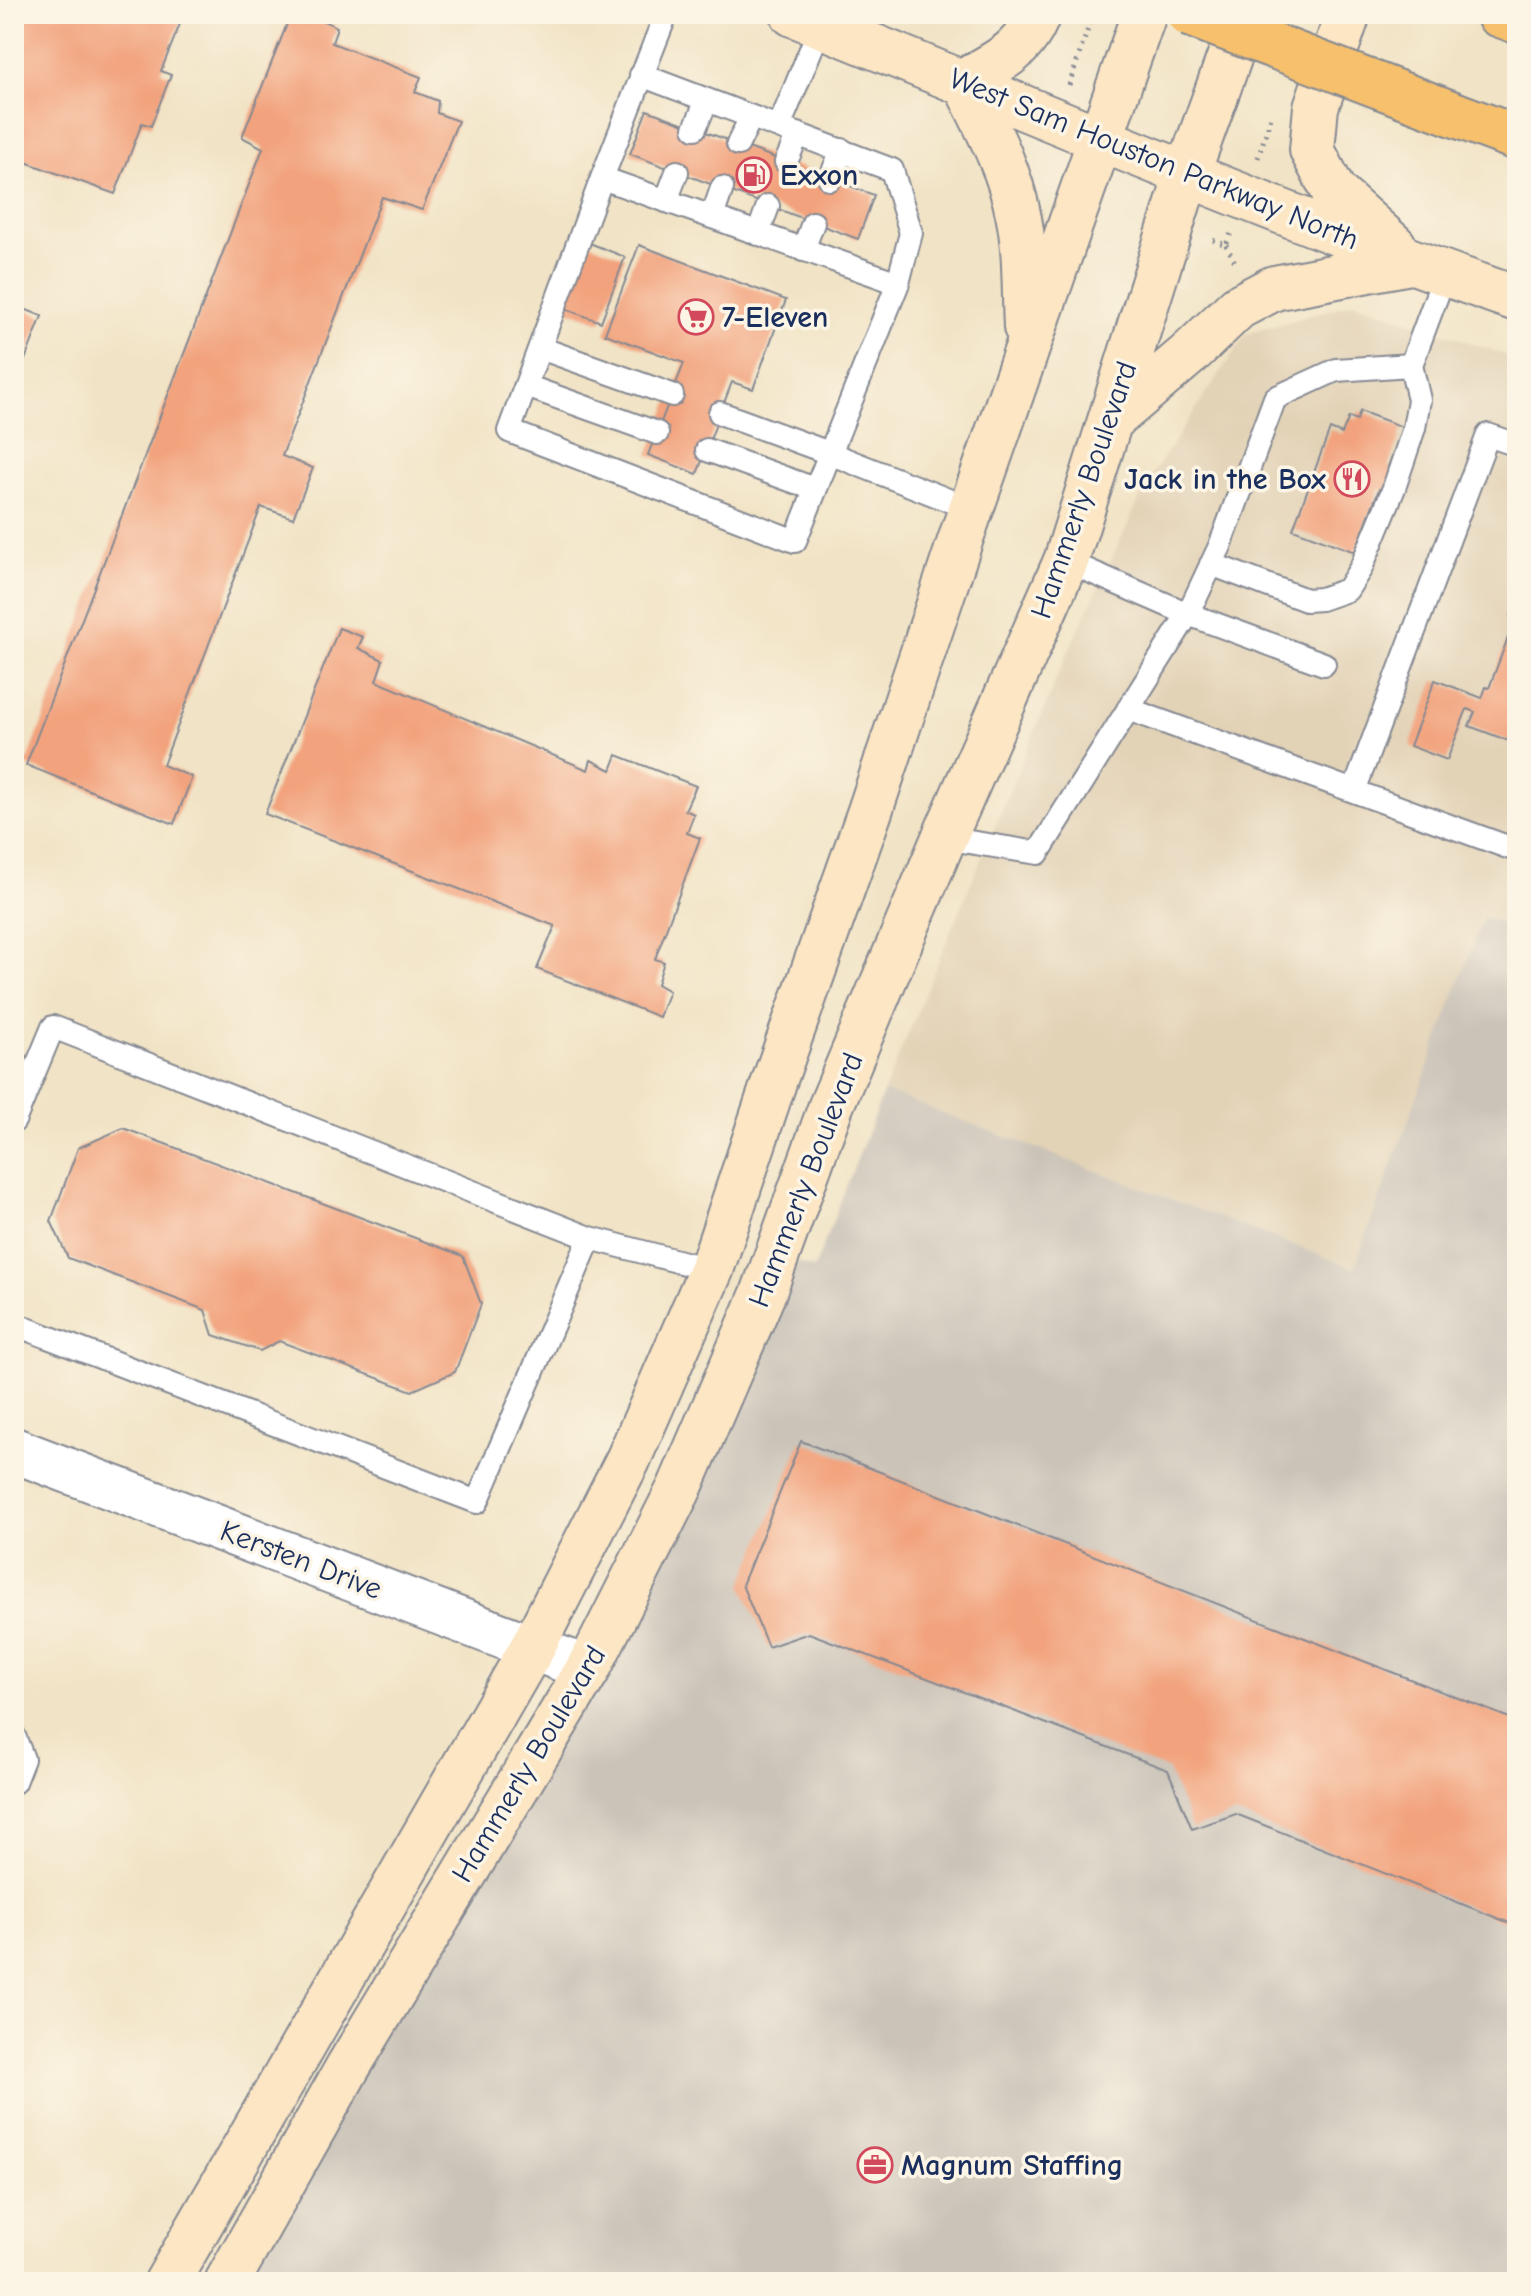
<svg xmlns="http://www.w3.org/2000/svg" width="1531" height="2296" font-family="'Comic Neue',sans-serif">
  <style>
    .built { fill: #e2d2b6 }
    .industrial { fill: #cac3b8 }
    .building { fill: #f2a37d }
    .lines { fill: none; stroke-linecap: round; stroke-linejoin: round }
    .lane-casing { stroke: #868992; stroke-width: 26 }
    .street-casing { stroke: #868992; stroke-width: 48 }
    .secondary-casing { stroke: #868992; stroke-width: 48 }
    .highway-casing { stroke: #868992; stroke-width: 48 }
    .path { stroke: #868992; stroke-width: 5; stroke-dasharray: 2 6; stroke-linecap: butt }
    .lane { stroke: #fff; stroke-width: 22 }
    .street { stroke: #fff; stroke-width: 44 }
    .secondary { stroke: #fce6c4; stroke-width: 44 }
    .highway { stroke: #f7c06c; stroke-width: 44 }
    .highway-bridge-casing { stroke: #868992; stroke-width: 48; stroke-linecap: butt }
    .highway-bridge { stroke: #f7c06c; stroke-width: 44 }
    .labels { text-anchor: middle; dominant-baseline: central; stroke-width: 7; stroke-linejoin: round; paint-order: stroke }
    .street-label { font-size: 30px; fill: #1b2f5e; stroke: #fcf5e5 }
    .poi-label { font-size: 30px; font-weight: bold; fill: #1b2f5e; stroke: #fcf5e5; text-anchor: start }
  </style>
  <rect width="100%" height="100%" fill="#fcf5e5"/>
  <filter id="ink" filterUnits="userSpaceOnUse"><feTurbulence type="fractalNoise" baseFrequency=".0125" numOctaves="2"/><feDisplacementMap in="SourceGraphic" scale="16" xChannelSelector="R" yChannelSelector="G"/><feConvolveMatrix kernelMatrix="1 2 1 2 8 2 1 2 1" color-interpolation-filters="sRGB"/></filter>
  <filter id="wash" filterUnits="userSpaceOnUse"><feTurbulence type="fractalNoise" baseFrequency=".006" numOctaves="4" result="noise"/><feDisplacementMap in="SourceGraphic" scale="32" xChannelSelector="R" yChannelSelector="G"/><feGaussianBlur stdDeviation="1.8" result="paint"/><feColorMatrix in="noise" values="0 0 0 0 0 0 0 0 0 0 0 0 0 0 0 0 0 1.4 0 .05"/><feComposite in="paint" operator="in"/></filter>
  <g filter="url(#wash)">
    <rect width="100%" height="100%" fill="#f1e3c5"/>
    <path class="built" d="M 1355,302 L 1517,359 L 1517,928 L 1483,918 L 1354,1268 L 884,1091 L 1064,661 L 1148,481 L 1246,334 Z"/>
    <path class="industrial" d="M 1483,917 L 1517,928 L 1517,2282 L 227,2282 L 499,1815 L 777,1254 L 814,1269 L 884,1091 L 1354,1268 Z"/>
    <g id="blocks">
      <path class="building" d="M 14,14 L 184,14 L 161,71 L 171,75 L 151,126 L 142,123 L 115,194 L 14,158 Z
        M 291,14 L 318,14 L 317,18 L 337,27 L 332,43 L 421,77 L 415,92 L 438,101 L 437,113 L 458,121 L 422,210 L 382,197 L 282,456 L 313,468 L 293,518 L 261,507 L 163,765 L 192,777 L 174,824 L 26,765 L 263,148 L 242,137 Z
        M 647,110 L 874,195 L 858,239 L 630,154 Z
        M 587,242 L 625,257 L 601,322 L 562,308 Z
        M 639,245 L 786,300 L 753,389 L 732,382 L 697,474 L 648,455 L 684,363 L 605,334 Z
        M 14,305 L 42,316 L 14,388 Z
        M 1360,411 L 1403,427 L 1388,467 L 1396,470 L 1388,493 L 1379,489 L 1355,552 L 1293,529 L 1330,429 L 1342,434 L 1349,417 L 1357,420 Z
        M 1517,599 L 1517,744 L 1469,726 L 1475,712 L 1467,709 L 1447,760 L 1410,746 L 1435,680 L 1482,698 L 1486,687 L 1489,688 L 1515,619 L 1510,617 Z
        M 339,628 L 363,637 L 358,648 L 383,660 L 376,681 L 588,770 L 591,760 L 611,770 L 617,755 L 696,786 L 685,810 L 694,814 L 687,833 L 700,838 L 655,959 L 664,962 L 657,984 L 669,991 L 659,1017 L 537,969 L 555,926 L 265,814 Z
        M 123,1128 L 463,1256 L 481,1304 L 455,1372 L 412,1391 L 279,1341 L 260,1351 L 213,1335 L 205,1310 L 68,1258 L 51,1221 L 78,1148 Z
        M 801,1441 L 1517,1721 L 1517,1926 L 1236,1814 L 1192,1829 L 1168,1770 L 809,1633 L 768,1647 L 742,1585 Z"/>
    </g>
  </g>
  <g filter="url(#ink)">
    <use href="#blocks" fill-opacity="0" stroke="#868992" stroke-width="2"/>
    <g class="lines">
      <defs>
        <path id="lane" d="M 641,75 L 892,170 L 911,233 L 898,283 L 795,541 L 509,431 L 602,178 L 666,14
          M 779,127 L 821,25
          M 695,128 L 707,100
          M 738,144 L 751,117
          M 786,162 L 798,134
          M 602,178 L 898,283
          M 830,179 L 842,150
          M 666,201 L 677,172
          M 712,217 L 722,188
          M 758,234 L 768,206
          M 803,250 L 813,223
          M 540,348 L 672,395
          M 526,386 L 657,433
          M 720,413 L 829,453 L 971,509
          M 707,450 L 815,489
          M 1066,561 L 1188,614 L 1324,664
          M 1211,564 L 1306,600 L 1321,599 L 1347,590 L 1361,568 L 1394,488 L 1414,428 L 1419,400 L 1411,365
          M 1128,709 L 1513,849 L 1517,845
          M 1354,791 L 1488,435 L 1517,445
          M 944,838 L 1038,853 L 1188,614 L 1220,546 L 1275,398 L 1336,370 L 1411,365 L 1445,274
          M 14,1121 L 53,1027 L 590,1238 L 711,1270
          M 14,1324 L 477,1502 L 590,1238
          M 14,1736 L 23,1759 L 14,1782"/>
        <path id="street" d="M 14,1450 L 588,1669"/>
        <path id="secondary" d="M 793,14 C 1034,110 1272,214 1517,299
          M 1348,14 L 1316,107 L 1312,150 L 1334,192 L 1394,246
          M 964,81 C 985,124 1009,167 1018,214 C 1026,250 1024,290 1026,327
          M 964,81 C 996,63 1025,51 1038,14
          M 1110,421 L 1190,353 L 1238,307 L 1274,288 L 1411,262
          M 167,2282 L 532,1648 L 628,1460 L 711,1270 L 774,1082 L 870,811 L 963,532 L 1144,14
          M 227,2282 L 348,2067 L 588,1669 L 679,1489 L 763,1294 L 831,1106 L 944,838 L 1066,561 L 1187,175 L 1245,14"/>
        <path id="highway" d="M 1498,14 L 1517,21
          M 1406,96 L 1517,138"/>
      </defs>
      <use href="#lane" class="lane-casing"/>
      <use href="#street" class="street-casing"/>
      <use href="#secondary" class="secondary-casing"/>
      <use href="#highway" class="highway-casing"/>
      <path class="path" d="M 1069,85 L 1093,14
        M 1258,158 L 1272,114
        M 1213,240 L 1226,245 L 1231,233
        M 1226,245 L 1235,262"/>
      <use href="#lane" class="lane"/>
      <use href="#street" class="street"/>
      <use href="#secondary" class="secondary"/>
      <use href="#highway" class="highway"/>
      <defs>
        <path id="highway-bridge" d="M 1189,14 L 1406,96"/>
      </defs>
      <use href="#highway-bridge" class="highway-bridge-casing"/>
      <use href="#highway-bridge" class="highway-bridge"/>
    </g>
  </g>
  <defs>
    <symbol id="fuel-ring" viewBox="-11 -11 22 22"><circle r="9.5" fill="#fcf5e5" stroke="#d1495b" stroke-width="1.5"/><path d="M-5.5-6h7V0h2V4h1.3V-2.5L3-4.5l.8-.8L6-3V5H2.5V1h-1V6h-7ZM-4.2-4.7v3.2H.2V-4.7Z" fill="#d1495b"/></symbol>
    <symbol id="supermarket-ring" viewBox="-11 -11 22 22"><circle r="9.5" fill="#fcf5e5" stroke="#d1495b" stroke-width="1.5"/><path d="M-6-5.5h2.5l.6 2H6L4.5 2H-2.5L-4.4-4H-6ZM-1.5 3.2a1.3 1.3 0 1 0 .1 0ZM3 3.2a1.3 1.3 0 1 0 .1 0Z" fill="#d1495b"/></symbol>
    <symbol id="restaurant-ring" viewBox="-11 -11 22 22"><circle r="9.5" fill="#fcf5e5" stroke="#d1495b" stroke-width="1.5"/><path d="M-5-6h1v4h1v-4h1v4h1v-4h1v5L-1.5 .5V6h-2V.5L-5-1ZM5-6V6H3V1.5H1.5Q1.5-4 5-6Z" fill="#d1495b"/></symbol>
    <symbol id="office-ring" viewBox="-11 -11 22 22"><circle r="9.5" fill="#fcf5e5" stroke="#d1495b" stroke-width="1.5"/><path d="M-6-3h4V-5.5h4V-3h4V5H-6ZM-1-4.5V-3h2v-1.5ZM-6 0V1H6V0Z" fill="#d1495b"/></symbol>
  </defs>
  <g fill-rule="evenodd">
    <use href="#fuel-ring" x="734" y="155" width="40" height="40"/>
    <use href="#supermarket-ring" x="676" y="297" width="40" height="40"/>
    <use href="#restaurant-ring" x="1332" y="459" width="40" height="40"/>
    <use href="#office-ring" x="855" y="2145" width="40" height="40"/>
  </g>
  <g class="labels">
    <g class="street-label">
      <text transform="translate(1154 159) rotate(22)">West Sam Houston Parkway North</text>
      <text transform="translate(1084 490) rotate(-71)">Hammerly Boulevard</text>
      <text transform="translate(806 1180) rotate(-69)">Hammerly Boulevard</text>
      <text transform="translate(301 1560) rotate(21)">Kersten Drive</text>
      <text transform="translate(529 1764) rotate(-59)">Hammerly Boulevard</text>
    </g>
    <g class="poi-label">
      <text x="780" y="175">Exxon</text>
      <text x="722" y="317">7-Eleven</text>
      <text x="1326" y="479" text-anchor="end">Jack in the Box</text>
      <text x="901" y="2165">Magnum Staffing</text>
    </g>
  </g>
  <rect width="1531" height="2296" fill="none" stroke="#fcf5e5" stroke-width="48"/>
</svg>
